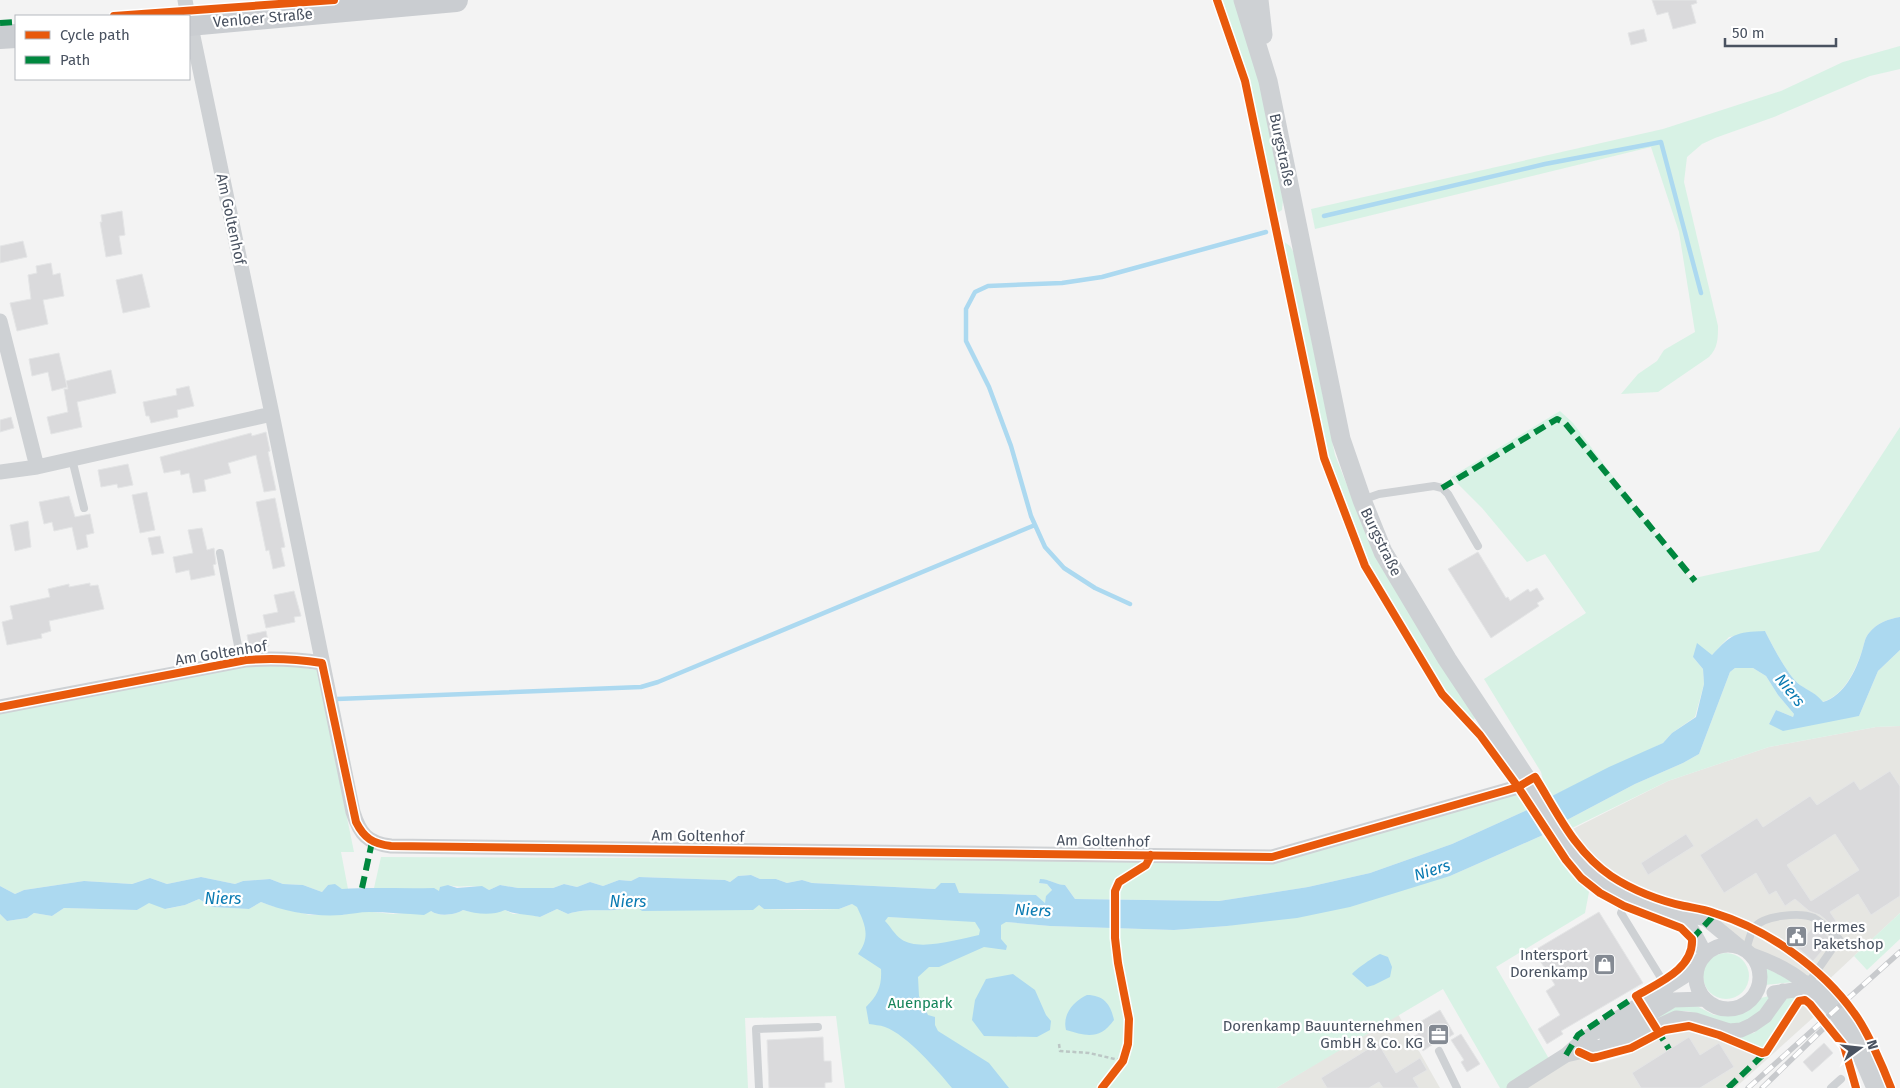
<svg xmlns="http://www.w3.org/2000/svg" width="1900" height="1088" font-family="'Fira Sans',sans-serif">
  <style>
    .commercial { fill: #e6e6e2 }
    .green { fill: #d8f2e5 }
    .water { fill: #acd9f0; fill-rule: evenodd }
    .pier { fill: #f3f3f3 }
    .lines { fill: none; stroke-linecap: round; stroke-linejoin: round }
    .stream { stroke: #acd9f0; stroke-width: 4.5 }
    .building { fill: #dadadc; stroke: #e4e5e6; fill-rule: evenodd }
    .path { stroke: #bcc7c5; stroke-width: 2.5; stroke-dasharray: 4 2.5; stroke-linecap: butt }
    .service { stroke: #ced1d4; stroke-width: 8 }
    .minor { stroke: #ced1d4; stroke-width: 15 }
    .tertiary { stroke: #ced1d4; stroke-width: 19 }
    .primary { stroke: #cacdd1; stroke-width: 24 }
    .rail-casing { stroke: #c8cacd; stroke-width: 5.5 }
    .rail { stroke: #fff; stroke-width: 4; stroke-dasharray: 11; stroke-linecap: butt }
    .quiet { stroke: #00873e; stroke-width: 6; stroke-dasharray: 12 6; stroke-linecap: butt }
    .cycleway-casing { stroke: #fff; stroke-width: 11 }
    .cycleway { stroke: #e8590c; stroke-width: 8 }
    .labels { text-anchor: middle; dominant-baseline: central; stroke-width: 4.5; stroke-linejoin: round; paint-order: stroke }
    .street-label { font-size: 15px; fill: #495260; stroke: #fff }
    .poi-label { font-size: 15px; fill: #495260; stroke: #fff; text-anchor: end }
    .park-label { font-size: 15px; fill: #16855b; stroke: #fff }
    .water-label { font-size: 16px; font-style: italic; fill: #097ab2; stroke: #fff }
  </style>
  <rect width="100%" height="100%" fill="#f3f3f3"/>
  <path class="commercial" d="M 1900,726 L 1900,913 L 1807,1000 L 1807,985 L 1724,932 L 1628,897 L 1561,835 L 1668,781 L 1769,747 L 1876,727 Z
    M 1804,1005 L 1808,1005 L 1816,1015 L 1735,1088 L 1514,1088 L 1576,1055 L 1590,1063 L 1600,1063 L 1630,1054 L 1663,1034 L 1680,1030 L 1689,1029 L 1702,1032 L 1762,1056 L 1768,1056 L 1776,1046 L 1800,1007 Z
    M 1398,1014 L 1440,1088 L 1276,1088 Z"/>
  <path class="green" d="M 1221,0 L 1234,0 L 1259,81 L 1283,200 L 1282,210 L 1277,213 L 1249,80 Z
    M 1900,46 L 1900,69 L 1870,76 L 1774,117 L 1715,138 L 1702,144 L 1687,157 L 1684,182 L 1718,326 C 1718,338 1718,348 1709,357 L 1658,392 L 1621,394 L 1638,374 L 1657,361 L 1664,350 L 1695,332 L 1679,232 L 1651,147 L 1315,229 L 1311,209 L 1663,129 L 1781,91 L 1843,62 Z
    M 1283,241 L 1290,246 L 1294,253 L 1335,455 L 1375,556 L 1475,718 L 1473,720 L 1446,691 L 1370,564 L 1329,457 Z
    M 1560,411 L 1573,423 L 1690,579 L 1819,551 L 1900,427 L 1900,617 C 1888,619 1877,623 1869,633 C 1865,637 1864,645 1862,651 C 1855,671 1844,696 1822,702 C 1816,693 1808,691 1800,685 C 1788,676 1772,645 1765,631 L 1729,637 L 1712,655 L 1693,657 L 1703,669 L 1704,684 L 1695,717 L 1672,733 L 1663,743 L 1550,797 L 1545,788 L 1541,772 L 1484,679 L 1586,613 L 1545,554 L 1527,562 L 1482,508 L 1451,477 Z
    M 1900,650 L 1900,726 L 1876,727 L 1769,747 L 1668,781 L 1570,829 L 1565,821 L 1635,784 L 1683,763 L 1699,754 L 1730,672 L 1735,668 L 1753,668 L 1766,676 L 1778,695 L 1794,714 L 1793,717 L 1776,710 L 1769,724 L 1859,716 L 1878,671 Z
    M 272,663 L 317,670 L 354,852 L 341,852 L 348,889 L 342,889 L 335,885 L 328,885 L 322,892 L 303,885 L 283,884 L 270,879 L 243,881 L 235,884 L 201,877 L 167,884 L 150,878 L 132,884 L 84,881 L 24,890 L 15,894 L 0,886 L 0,712 L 248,665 Z
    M 1516,794 L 1527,810 L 1452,844 L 1370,873 L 1308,887 L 1219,901 L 1075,899 L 1065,885 C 1055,885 1050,878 1040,880 L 1039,883 L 1047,884 L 1052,890 L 1045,903 L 1036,895 L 959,893 L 935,889 L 812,883 L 802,880 L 787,883 L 776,879 L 760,879 L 751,875 L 738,876 L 730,882 L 725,880 L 639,877 L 631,881 L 619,880 L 603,886 L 590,882 L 577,887 L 564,884 L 553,888 L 518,888 L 500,885 L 489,890 C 477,883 462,889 448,885 L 440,891 L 374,888 L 381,857 L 874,859 L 1274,863 Z
    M 1543,835 L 1570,874 L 1589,892 L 1585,913 L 1496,967 L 1552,1064 L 1514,1088 L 1500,1088 L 1443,989 L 1276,1088 L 845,1088 L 836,1016 L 745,1018 L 748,1088 L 0,1088 L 0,914 L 7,921 L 27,918 L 34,913 L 52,916 L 64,908 L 137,910 L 149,902 L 166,909 L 185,905 L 199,899 L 212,907 L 249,909 L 261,902 L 272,906 L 310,915 L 343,915 L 352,912 L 372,912 L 393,914 L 431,911 C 439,917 455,915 463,910 L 471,912 L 505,910 L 513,914 L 528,914 L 540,917 L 557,909 L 568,914 C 590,906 616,915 636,905 L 759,905 L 764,909 L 801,910 L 839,909 L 852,904 L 888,917 L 1006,922 L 1050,926 L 1174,930 L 1227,926 L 1450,876 Z
    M 1900,913 L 1900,939 L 1867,970 L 1854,956 Z
    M1703 976a23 23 0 1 1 46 0a23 23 0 1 1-46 0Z
    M 1764,967 L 1794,982 L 1764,985 Z
    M 1769,996 L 1771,999 C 1766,1008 1759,1012 1751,1018 C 1723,1037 1711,1013 1685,1011 C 1668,1010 1652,1023 1639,1031 L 1670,1005 L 1693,1004 L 1714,1015 L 1734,1015 L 1748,1008 L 1757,999 Z
    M 1798,996 L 1766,1048 L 1763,1049 L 1731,1035 L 1754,1033 L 1778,1009 L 1784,999 Z"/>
  <path class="water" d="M 1900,617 L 1900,650 L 1878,671 L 1859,716 L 1783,731 L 1769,724 L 1776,710 L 1793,717 L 1794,714 L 1778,695 L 1766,676 L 1753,668 L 1735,668 L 1730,672 L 1699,754 L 1683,763 L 1635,784 L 1565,821 L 1543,835 L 1450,876 L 1350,907 L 1297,918 L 1227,926 L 1174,930 L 1050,926 L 1006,922 L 1001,925 L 1001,939 L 1007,946 L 1006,950 L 984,947 L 939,967 L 929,967 L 918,977 L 919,996 L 928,1015 L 935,1017 L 935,1025 L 938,1031 L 989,1063 L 1009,1088 L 952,1088 C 937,1070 907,1035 885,1027 C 880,1025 874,1025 869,1024 L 866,1007 C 878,995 882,986 881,969 L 858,954 C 871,937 865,924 857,907 L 852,904 L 839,909 L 764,909 L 759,905 L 753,910 L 642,911 L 635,905 C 615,915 590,906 568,914 L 557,909 L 540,917 C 528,914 516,915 505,910 C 492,916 476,914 463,910 C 455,915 439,917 431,911 L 424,915 C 406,914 387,912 369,912 C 360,912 351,914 342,915 C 316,917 285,912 261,902 L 249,909 L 212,907 L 199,899 L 185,905 L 165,909 L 149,903 L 137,910 L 64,908 L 52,916 L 34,913 L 27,918 L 7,921 L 0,914 L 0,886 L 15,894 L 24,890 L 84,881 L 132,884 L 150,878 L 167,884 L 201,877 L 235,884 L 243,881 L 270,879 L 283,884 L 303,885 L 322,892 L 328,885 L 335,884 L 342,889 C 372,887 403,889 434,888 L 439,891 L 440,887 L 448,885 L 457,888 L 482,886 L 489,890 L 500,885 L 518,888 L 553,888 L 564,884 L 577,887 L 590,882 L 603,886 L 619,880 L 631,881 L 639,877 L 725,880 L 730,882 L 738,876 L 751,875 L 760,879 L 776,879 L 787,883 L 802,880 L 812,883 L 935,889 L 941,883 L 955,883 L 959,893 L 1036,895 L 1045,903 L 1046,896 L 1052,890 L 1047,884 L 1039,883 L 1040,879 C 1051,879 1055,885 1065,885 L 1075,899 L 1219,901 L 1308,887 L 1370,873 L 1452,844 L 1527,810 L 1550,797 L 1609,767 L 1663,743 L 1672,733 L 1696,717 L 1704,684 L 1703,669 L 1693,657 L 1697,643 L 1712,655 C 1732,634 1735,632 1765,631 C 1772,645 1788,676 1800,685 C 1809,691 1816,693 1823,702 C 1844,696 1856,671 1862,651 C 1864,645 1865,637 1869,633 C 1877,623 1888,619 1900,617 ZM 888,917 L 975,922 L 980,930 L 979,935 C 959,939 918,952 901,939 C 895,935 890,926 885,921 Z
    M 1380,954 L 1388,957 L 1392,967 L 1390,977 L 1374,985 L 1367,987 L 1352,974 C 1356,969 1375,956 1380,954 Z
    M 1013,974 L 1035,990 L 1046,1015 L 1051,1021 L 1050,1030 L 1037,1037 L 984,1036 L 972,1020 L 975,1000 L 986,979 Z
    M 1087,995 C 1104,995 1111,1005 1114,1020 C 1100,1040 1086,1036 1066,1030 C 1062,1014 1074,1001 1087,995 Z"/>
  <path class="pier" d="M 1549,794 L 1566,823 L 1544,838 L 1526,808 Z"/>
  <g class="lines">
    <path class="stream" d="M 1324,216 L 1545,164 L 1661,142 L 1701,293
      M 1130,604 L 1095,588 L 1064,568 L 1045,547 L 1031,516 L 1011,446 L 989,387 L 966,341 L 966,309 L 975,292 L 988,286 L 1062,283 L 1102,277 L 1266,232
      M 337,699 L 641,687 L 658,682 L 1035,525"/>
  </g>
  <path class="building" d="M 1652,0 L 1696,0 L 1697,3 L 1691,5 L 1696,23 L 1673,29 L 1668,12 L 1657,15 Z
    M 1644,29 L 1647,41 L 1631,45 L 1628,33 Z
    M 122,211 L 125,235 L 119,236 L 122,254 L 106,257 L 100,222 L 102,222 L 101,215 Z
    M 23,241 L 27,257 L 0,263 L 0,246 Z
    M 51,263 L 53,275 L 60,273 L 64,296 L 43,300 L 48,324 L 17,331 L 10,303 L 31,299 L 28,275 L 37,273 L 36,266 Z
    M 142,274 L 150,307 L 123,313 L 116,280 Z
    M 59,353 L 67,387 L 52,391 L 48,372 L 32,376 L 29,359 Z
    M 111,370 L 116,393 L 77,402 L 82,427 L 51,434 L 47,417 L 68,412 L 64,389 L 68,389 L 66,381 Z
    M 189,386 L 194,406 L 177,410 L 178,417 L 151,423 L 149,416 L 146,416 L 143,402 L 177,395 L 176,389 Z
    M 11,417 L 14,428 L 0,432 L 0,420 Z
    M 266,432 L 270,451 L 268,452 L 276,490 L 264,492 L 256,455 L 228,463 L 231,473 L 204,480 L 206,491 L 193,493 L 189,473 L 181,475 L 180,470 L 164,473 L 160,457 L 251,433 L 252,436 Z
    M 128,464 L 133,485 L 118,488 L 117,484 L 101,487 L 98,470 Z
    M 147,492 L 155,530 L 140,533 L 132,495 Z
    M 69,496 L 75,517 L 90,514 L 94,533 L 86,535 L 88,547 L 77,550 L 72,527 L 54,531 L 52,522 L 44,524 L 39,502 Z
    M 275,498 L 285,547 L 281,548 L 285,566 L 273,569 L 269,550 L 266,551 L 256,502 Z
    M 28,521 L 31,547 L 15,551 L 10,525 Z
    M 202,528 L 207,550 L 214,548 L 216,564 L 213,565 L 215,575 L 191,580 L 189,570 L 176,573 L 173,557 L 193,553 L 188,530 Z
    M 160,536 L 164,553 L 152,555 L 148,538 Z
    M 1478,552 L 1506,598 L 1508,597 L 1510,601 L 1528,589 L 1530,592 L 1537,588 L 1544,599 L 1537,603 L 1539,606 L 1491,638 L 1448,569 Z
    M 90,583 L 90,586 L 98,585 L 104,609 L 49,621 L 51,631 L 41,634 L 42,638 L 7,645 L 2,622 L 13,619 L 10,606 L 50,597 L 48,589 L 69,584 L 69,587 Z
    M 294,591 L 301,616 L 294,617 L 295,622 L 266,628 L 263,615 L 278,612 L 274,595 Z
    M 266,631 L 269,646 L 250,650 L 247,635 Z
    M 1890,771 L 1900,786 L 1900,896 L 1871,915 L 1858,894 L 1830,912 L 1836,921 L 1832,925 L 1820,915 L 1809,911 L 1795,899 L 1785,906 L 1776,891 L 1769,895 L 1756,873 L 1724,893 L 1700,855 L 1757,818 L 1763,827 L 1810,796 L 1817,805 L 1854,781 L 1860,790 ZM 1835,834 L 1859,870 L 1811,901 L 1787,865 Z
    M 1686,834 L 1694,846 L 1648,875 L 1641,863 Z
    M 1599,912 L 1643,983 L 1561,1031 L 1563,1034 L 1547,1044 L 1538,1029 L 1560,1015 L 1546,991 L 1555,985 L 1539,959 L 1535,959 L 1535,950 Z
    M 1815,925 L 1832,940 L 1813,961 L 1796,946 Z
    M 1440,1010 L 1454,1034 L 1438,1044 L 1436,1042 L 1423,1051 L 1414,1036 L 1418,1034 L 1413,1026 Z
    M 1461,1034 L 1480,1064 L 1467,1072 L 1461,1062 L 1464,1060 L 1451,1040 Z
    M 823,1037 L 824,1061 L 831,1061 L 832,1082 L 825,1083 L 825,1088 L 769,1088 L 767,1040 Z
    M 1689,1037 L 1700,1055 L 1719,1043 L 1734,1067 L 1700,1088 L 1641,1088 L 1632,1073 Z
    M 1378,1043 L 1396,1073 L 1420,1058 L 1427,1070 L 1413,1078 L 1419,1088 L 1383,1088 L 1379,1082 L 1369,1088 L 1327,1088 L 1321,1078 Z
    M 1824,1043 L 1833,1053 L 1812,1072 L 1803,1062 Z"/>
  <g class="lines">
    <path class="path" d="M 1059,1044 L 1060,1051 L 1089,1053 L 1123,1061
      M 1102,1088 L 1123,1061 L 1128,1044 L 1129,1019 L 1118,963 L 1115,938 L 1115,891 L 1119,882 L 1138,871"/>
    <path class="service" d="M 72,459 L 84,508
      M 1362,500 L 1379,494 L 1434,486 L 1442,488 L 1448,494 L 1478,546
      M 220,553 L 241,661
      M 1628,897 L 1621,913 L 1666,986
      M 1746,950 C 1748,944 1750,933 1754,928 C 1763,915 1801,912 1814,918 C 1823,923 1831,932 1839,939 L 1807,985
      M 1439,1051 L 1457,1088
      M 759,1088 L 756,1029 L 818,1027
      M 1831,1088 L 1841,1079"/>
    <path class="minor" d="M 185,0 L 188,16
      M 189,17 L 272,414 L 353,812 C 360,834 367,843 391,846 L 1272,857 L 1518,787 L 1528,781
      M 0,321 L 37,467
      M 0,472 L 37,467 L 272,414
      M 0,707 L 246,660 C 272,658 296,659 322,663
      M 1561,835 C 1579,861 1599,883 1628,897 C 1648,906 1676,909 1690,927 C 1696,935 1700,945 1705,953
      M 1675,912 L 1706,919 L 1740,947
      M1696 977a32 32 0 1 1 64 0a32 32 0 1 1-64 0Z
      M 1752,955 C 1772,962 1791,971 1807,985 L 1794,990 L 1774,993
      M 1607,1040 L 1673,1000 L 1704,999
      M 1566,1055 L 1626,1041 L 1676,1018 L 1695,1020 L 1729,1031 L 1741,1030 L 1752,1025 L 1765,1016 L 1783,991
      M 1514,1088 L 1566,1055 L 1583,1040 L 1696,969"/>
    <path class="tertiary" d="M 1243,0 L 1268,81 L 1341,439 L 1362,500 L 1383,552 L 1447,659 L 1528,781 L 1561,835
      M 1259,0 L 1263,35
      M 1807,985 C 1844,1007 1860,1051 1876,1088"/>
    <path class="primary" d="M 189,24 L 456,0
      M 0,37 L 16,36"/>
    <defs>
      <path id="rail" d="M 1748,1088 L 1900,952
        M 1762,1088 L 1824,1028"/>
    </defs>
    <use href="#rail" class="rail-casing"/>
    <use href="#rail" class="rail"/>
    <path class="quiet" d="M 0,23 L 16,22
      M 1442,488 L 1557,419 L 1565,423 L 1695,581
      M 362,888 L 372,842
      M 1692,939 L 1716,913
      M 1657,1030 L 1669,1049
      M 1566,1055 L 1578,1035 L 1639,994
      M 1728,1088 L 1766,1052"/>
    <defs>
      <path id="cycleway" d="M 1217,0 L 1245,81 L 1324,458 L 1365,566 L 1442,694 L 1480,735 L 1518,787 L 1566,860 L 1581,878 L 1600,893 L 1624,906 L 1681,928 L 1692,939 C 1694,969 1658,983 1636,996 L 1659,1033
        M 114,16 L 334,0
        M 0,707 L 246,660 C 272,658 296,659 322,663 L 356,822 C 364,838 373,844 391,846 L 1272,857 L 1518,787 L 1535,777 C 1557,812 1575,852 1611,876 C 1632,890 1660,901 1684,906 C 1694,908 1704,909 1714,913 C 1767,929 1822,968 1854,1013 C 1867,1030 1883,1067 1891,1088
        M 1579,1052 L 1592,1058 L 1597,1057 L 1631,1048 L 1665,1030 L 1689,1026 L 1719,1035 L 1762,1053 L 1766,1052 L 1799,1001 L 1805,1000 L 1810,1004 L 1844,1046 L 1856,1088
        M 1102,1088 L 1123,1061 L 1128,1044 L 1129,1019 L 1118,963 L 1115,938 L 1115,891 L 1119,882 L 1146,865 L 1151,855"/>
    </defs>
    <use href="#cycleway" class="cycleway-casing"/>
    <use href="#cycleway" class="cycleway"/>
  </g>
  <defs>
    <symbol id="civic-square" viewBox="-11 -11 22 22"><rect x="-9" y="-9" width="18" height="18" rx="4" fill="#848a93" stroke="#fff"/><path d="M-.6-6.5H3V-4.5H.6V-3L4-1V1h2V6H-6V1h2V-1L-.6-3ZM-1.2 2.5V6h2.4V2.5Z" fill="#fff"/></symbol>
    <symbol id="shop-square" viewBox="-11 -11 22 22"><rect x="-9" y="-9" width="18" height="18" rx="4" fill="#848a93" stroke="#fff"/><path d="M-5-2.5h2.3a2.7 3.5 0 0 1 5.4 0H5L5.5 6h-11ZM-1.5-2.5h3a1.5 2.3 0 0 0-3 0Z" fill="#fff"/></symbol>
    <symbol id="office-square" viewBox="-11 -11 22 22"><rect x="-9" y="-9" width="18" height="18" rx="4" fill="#848a93" stroke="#fff"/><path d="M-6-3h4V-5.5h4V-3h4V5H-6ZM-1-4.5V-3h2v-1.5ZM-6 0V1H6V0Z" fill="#fff"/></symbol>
  </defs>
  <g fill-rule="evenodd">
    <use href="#civic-square" x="1784" y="924" width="25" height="25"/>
    <use href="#shop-square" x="1592" y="952" width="25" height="25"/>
    <use href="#office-square" x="1426" y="1022" width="25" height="25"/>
  </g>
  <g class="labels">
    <g class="street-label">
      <text transform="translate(263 18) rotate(-5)">Venloer Straße</text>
      <text transform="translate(1282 150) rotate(78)">Burgstraße</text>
      <text transform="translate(231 219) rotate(78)">Am Goltenhof</text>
      <text transform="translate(1381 542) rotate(64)">Burgstraße</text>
      <text transform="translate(221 653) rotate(-9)">Am Goltenhof</text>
      <text transform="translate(698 836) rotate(1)">Am Goltenhof</text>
      <text transform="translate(1103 841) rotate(1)">Am Goltenhof</text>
    </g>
    <g class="poi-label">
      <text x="1813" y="927" text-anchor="start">Hermes<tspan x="1813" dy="17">Paketshop</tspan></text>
      <text x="1588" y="955">Intersport<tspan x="1588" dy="17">Dorenkamp</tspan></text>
      <text x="1423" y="1026">Dorenkamp Bauunternehmen<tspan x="1423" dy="17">GmbH &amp; Co. KG</tspan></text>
    </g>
    <g class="park-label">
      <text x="920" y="1003">Auenpark</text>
    </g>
    <g class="water-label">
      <text transform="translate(1790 690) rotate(51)">Niers</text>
      <text transform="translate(1432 870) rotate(-17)">Niers</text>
      <text x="223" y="898">Niers</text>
      <text x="628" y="901">Niers</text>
      <text transform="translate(1033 910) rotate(2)">Niers</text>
    </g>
  </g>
  <rect x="15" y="15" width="175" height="65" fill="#ffffff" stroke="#b6babf"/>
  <rect x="25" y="31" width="25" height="8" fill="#e8590c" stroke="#b6babf"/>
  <text x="60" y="40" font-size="15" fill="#495260">Cycle path</text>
  <rect x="25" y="56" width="25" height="8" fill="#00873e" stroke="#b6babf"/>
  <text x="60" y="65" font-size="15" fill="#495260">Path</text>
  <g transform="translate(1860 1048) rotate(75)" stroke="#ffffff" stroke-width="4" paint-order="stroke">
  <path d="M0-4L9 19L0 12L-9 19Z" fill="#495260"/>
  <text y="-8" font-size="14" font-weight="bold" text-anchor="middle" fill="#495260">N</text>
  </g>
  <path d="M1725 38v8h111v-8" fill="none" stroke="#495260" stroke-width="2.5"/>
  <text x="1732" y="38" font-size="15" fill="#495260" stroke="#ffffff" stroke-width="4" paint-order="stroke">50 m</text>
</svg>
